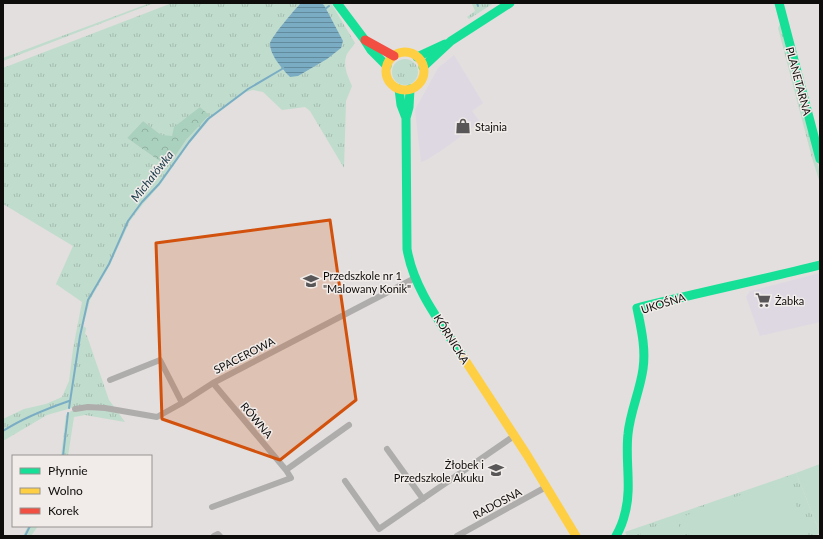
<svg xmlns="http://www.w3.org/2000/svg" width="823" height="539" font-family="Lato,sans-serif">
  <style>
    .commercial { fill: #ded8e3 }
    .grass { fill: url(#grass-tufts); fill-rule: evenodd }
    .forest { fill: url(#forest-crowns) }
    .park { fill: #c0dccd }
    .water { fill: url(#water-rules) }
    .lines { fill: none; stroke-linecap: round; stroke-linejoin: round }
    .stream { stroke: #7aadc4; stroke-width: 2 }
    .street { stroke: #aeadac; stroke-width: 6 }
    .fast { stroke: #16e098; stroke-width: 9 }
    .slow { stroke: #ffcf43; stroke-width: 9 }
    .jam { stroke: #f24e42; stroke-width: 9 }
    .marked { fill: #d2510c; fill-opacity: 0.2; stroke: #d2510c; stroke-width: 3; stroke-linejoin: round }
    .labels { text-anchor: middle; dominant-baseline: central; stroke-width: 3; stroke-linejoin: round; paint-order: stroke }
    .street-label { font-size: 11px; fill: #0e0d0c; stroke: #f1ece9 }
    .poi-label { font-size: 11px; fill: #0e0d0c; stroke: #f1ece9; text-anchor: start }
    .water-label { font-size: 12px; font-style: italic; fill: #183a49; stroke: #f1ece9 }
  </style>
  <defs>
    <pattern id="grass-tufts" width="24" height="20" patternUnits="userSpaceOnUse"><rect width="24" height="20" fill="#c0dccd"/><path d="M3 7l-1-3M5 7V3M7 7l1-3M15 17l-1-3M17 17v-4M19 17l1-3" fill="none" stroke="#a4bcaf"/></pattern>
    <pattern id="forest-crowns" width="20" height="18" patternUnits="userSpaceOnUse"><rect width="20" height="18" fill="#aad1bd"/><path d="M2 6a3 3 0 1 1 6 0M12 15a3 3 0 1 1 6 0" fill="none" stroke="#91b2a1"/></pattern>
    <pattern id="water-rules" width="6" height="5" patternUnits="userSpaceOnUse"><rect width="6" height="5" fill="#7aadc4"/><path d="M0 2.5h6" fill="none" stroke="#628b9e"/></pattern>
  </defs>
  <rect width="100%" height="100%" fill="#e2dfde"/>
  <path class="commercial" d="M 454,55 L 483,103 L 472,111 L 480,122 L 445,148 L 428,159 L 421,162 L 415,110 L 438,68 Z
    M 820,273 L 820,322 L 760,336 L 746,297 L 750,291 Z"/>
  <path class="grass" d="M 150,3 L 154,3 L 3,61 L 3,58 Z
    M 172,3 L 301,3 L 288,18 L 271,41 L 270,48 L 274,56 L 284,71 L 324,5 L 321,3 L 331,3 L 355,43 C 353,47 349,50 347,54 C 342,65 348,77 352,86 L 346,101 L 344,168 L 310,111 L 305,107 L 282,110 L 263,92 L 253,90 L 246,92 L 210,119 L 189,144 L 160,185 L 143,204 L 130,221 L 110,265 L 90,300 L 83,326 L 86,328 L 85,334 L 87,336 L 109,400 L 115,408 L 75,407 L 47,415 L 3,441 L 3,419 L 24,409 L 46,404 L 62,397 L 69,381 L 73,349 L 82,302 L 56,284 L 73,246 L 3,204 L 3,68 ZM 200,107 L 208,115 L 186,140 L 168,167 L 127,138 L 143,121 L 161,136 L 172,136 Z
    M 474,3 L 494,3 L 469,19 L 467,17 L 475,11 L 472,4 Z
    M 780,24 L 806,122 L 820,173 L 820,183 L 812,158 L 778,28 Z
    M392 72a13 13 0 1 1 26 0a13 13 0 1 1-26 0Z
    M 90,410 L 117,411 L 125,422 L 85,415 L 74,417 L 68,456 L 61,456 L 66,415 L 71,411 Z
    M 796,473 L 820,533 L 815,536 L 627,536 L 625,532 Z
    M 28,526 L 38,526 L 31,536 L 23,536 Z"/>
  <path class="forest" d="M 200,107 L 209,115 L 186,140 L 168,167 L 127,138 L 143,121 L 161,135 L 172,136 L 174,127 Z"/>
  <path class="park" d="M 820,464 L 820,533 L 796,473 Z
    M 786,478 L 807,535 L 689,536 L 682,517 Z
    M 676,519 L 683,536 L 641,536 L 640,532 Z"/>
  <path class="water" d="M 301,3 L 321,3 L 324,5 L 343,41 L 341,48 L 327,59 L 298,76 L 290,77 C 283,70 269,54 270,43 C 272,36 295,9 301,3 Z"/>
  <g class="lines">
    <path class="stream" d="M 477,3 L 478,6
      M 325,9 L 329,6
      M 69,408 L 80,336 L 88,300 L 109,264 L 128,221 L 142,202 L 159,184 L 189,142 L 208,119 L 248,89 L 282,69 L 284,66
      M 3,431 C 23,418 46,409 69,401
      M 63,456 L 68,413
      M 25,536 L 30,526"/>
    <path class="street" d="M 110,380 L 160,360 L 182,403
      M 75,409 L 88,407 L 105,408 L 157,417 L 182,403 L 213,383 L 415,278
      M 387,449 L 423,499
      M 286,470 L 349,425
      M 345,481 L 379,529 L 514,436
      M 212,507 L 291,478 L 286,470 L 213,383
      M 214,536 L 218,534 L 220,536
      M 457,536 L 546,487"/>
    <path class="fast" d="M 337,3 L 364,39 L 371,50 L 387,66
      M 779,3 L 820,159
      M 417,57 L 445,44
      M 423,67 L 451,41 L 510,3
      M 399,89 L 401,105 L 406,118
      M 410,89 L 409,107 L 406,118 L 407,249 C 414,290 441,323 463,357
      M 616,536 C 620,529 623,522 625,513 C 632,488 625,460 628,434 C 630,412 640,391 643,369 C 646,348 641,328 637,308 C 698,293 759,280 820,265"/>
    <path class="slow" d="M386 71a19 19 0 1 1 38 0a19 19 0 1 1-38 0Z
      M 463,357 L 527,455 L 576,536"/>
    <path class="jam" d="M 365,40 L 394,56"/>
  </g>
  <path class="marked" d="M 330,220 L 356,400 L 280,460 L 162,419 L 156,243 Z"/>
  <defs>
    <symbol id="shop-bare" viewBox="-9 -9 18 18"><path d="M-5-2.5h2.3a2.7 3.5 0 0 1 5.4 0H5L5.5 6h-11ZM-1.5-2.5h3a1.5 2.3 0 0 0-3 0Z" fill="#585656" stroke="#f1ece9" stroke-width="2.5" paint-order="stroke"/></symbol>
    <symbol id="school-bare" viewBox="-9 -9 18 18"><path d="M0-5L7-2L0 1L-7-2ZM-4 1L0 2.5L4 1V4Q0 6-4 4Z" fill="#585656" stroke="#f1ece9" stroke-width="2.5" paint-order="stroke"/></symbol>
    <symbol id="supermarket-bare" viewBox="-9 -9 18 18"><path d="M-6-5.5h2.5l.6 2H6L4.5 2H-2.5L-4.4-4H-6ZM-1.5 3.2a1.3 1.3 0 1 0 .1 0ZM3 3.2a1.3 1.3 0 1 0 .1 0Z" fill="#585656" stroke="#f1ece9" stroke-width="2.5" paint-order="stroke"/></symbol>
  </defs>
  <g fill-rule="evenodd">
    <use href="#shop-bare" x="452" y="115" width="22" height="22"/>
    <use href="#school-bare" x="300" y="270" width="22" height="22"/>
    <use href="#supermarket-bare" x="752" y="289" width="22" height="22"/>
    <use href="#school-bare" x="485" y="459" width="22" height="22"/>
  </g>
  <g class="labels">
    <g class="street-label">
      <text transform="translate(799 81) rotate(75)">PLANETARNA</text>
      <text transform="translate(663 303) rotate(-17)">UKOŚNA</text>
      <text transform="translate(452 339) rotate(58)">KÓRNICKA</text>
      <text transform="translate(244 355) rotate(-27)">SPACEROWA</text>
      <text transform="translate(257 420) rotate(50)">RÓWNA</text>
      <text transform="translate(497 503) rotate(-28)">RADOSNA</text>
    </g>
    <g class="poi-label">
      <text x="475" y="126">Stajnia</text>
      <text x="323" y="275">Przedszkole nr 1<tspan x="323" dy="13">"Malowany Konik"</tspan></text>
      <text x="775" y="300">Żabka</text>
      <text x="484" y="464" text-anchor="end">Żłobek i<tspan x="484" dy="13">Przedszkole Akuku</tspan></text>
    </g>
    <g class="water-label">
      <text transform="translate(152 176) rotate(-52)">Michałówka</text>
    </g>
  </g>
  <rect width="823" height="539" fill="none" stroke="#0e0d0c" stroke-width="8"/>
  <rect x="12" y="455" width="140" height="72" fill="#f1ece9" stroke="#969391"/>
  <rect x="20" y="468" width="20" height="6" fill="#16e098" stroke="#969391"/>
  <text x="48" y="475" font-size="12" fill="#0e0d0c">Płynnie</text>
  <rect x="20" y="488" width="20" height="6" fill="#ffcf43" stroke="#969391"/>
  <text x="48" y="495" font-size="12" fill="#0e0d0c">Wolno</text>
  <rect x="20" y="508" width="20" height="6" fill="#f24e42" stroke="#969391"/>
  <text x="48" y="515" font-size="12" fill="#0e0d0c">Korek</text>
</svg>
